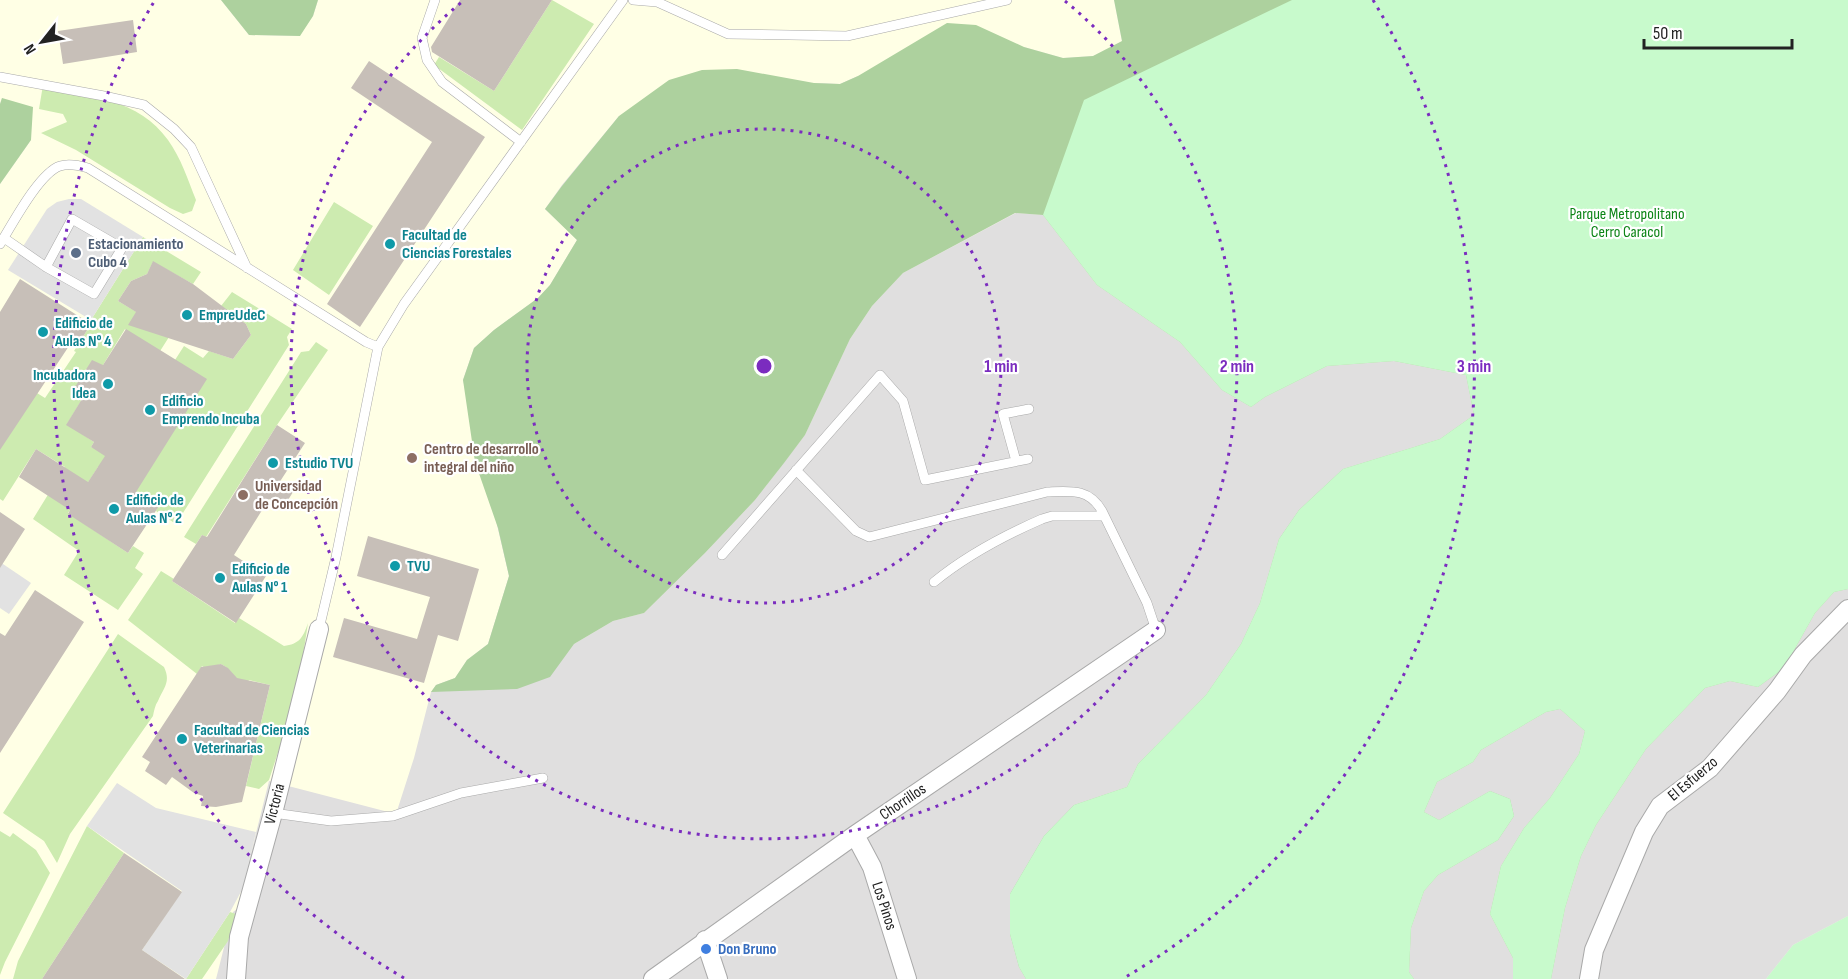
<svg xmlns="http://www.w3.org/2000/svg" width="1848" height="979" font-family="'Sofia Sans Condensed',sans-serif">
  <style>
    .residential { fill: #e0dfdf }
    .education { fill: #ffffe5 }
    .grass { fill: #cdebb0 }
    .forest { fill: #add19e }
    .park { fill: #c8facc }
    .parking { fill: #e2e2e2 }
    .building { fill: #c7bfb8 }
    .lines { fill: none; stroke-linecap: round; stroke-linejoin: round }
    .lane-casing { stroke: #a9a9a9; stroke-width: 10 }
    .street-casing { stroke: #a9a9a9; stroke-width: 20 }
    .lane { stroke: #fff; stroke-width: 9 }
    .street { stroke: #fff; stroke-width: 18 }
    .ring { fill: none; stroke: #7b2cbf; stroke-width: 3; stroke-dasharray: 3 6 }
    .culture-dot { fill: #0f9aa8; stroke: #fff; stroke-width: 2 }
    .service-dot { fill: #5c6f8a; stroke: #fff; stroke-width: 2 }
    .education-dot { fill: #8d6e63; stroke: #fff; stroke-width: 2 }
    .shop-dot { fill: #3f7fe0; stroke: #fff; stroke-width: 2 }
    .labels { text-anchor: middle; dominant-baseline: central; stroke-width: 4.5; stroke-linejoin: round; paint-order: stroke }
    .park-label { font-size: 16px; fill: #0c8416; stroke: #fff }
    .culture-label { font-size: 16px; font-weight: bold; fill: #0d838f; stroke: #fff; text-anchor: start }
    .service-label { font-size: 16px; font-weight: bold; fill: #4e5e75; stroke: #fff; text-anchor: start }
    .education-label { font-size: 16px; font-weight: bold; fill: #785e54; stroke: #fff; text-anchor: start }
    .street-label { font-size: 16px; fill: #222; stroke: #fff }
    .shop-label { font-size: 16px; font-weight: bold; fill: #366cbe; stroke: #fff; text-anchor: start }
    .centre { fill: #7b2cbf; stroke: #fff; stroke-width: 3 }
    .ring-label { font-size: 18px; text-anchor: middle; font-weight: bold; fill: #7b2cbf; stroke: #fff; stroke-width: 4.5; stroke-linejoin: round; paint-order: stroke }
  </style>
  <rect width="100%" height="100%" fill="#f2efe9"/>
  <path class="residential" d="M 0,0 L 221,0 L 249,35 L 299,36 L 313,16 L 318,0 L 1114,0 L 1024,47 L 549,677 L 574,644 L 613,621 L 644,613 L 705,553 L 755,500 L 805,435 L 850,339 L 872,306 L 903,273 L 1016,213 L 1043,215 L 1097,285 L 1180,342 L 1222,390 L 1251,407 L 1265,397 L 1327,366 L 1394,361 L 1466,375 L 1474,415 L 1440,439 L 1343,469 L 1279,539 L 1260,603 L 1249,627 L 1241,644 L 1206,695 L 1138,764 L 1127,787 L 1074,805 L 1019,967 L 1026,979 L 0,979 L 0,184 L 31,140 L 2,98 L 0,104 Z
    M 1848,589 L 1848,916 L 1793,945 L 1766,979 L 1551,979 L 1565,908 L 1581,856 L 1596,825 L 1646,749 L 1705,688 L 1730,681 L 1758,687 L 1784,668 L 1815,613 L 1834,592 Z
    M 1560,709 L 1585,731 L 1579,754 L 1550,798 L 1524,828 L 1501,866 L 1490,914 L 1513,958 L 1513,979 L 1414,979 L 1409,972 L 1411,928 L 1424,891 L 1438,875 L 1498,840 L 1490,791 L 1439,820 L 1424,812 L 1437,782 L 1473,762 L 1481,750 L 1546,712 Z"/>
  <path class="education" d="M 0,0 L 221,0 L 249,35 L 299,36 L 313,16 L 318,0 L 1114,0 L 1122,42 L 1093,56 L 1063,58 L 1024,47 L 858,76 L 840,84 L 814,83 L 619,116 L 562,185 L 545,209 L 577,240 L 550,285 L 538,298 L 494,330 L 474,348 L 463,380 L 509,576 L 488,644 L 467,660 L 455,678 L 436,685 L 431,692 L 414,758 L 396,814 L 269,781 L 237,909 L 233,912 L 216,979 L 0,979 L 0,184 L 31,140 L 2,98 L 0,104 Z"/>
  <path class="grass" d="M 552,0 L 594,24 L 522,130 L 434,65 L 439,57 L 494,91 Z
    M 43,85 C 87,94 140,100 168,140 C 181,158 188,180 196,200 L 192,211 L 183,214 L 170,208 L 76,150 L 41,133 L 67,122 L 63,114 L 39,109 Z
    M 334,202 L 373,226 L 329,295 L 293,270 Z
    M 143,237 L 201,272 L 193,284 L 153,262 L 147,274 L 131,281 L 118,301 L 165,329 L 169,337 L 155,359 L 125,329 L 67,424 L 94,442 L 91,447 L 94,448 L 175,360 L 184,346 L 203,358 L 209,351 L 233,359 L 251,335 L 246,324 L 221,306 L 232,292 L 292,329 L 287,337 L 289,345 L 176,524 L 156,511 L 158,506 L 98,467 L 68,513 L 128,553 L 133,546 L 144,553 L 135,568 L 143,574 L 118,610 L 64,575 L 79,551 L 33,519 L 65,467 L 36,449 L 3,501 L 0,499 L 0,370 L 45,398 L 76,352 L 74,351 L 91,324 L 91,320 Z
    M 316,342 L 328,350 L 277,425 L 206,537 L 202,535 L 196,544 L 184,537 L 301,352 L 309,351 Z
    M 161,571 L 174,579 L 172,581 L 235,623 L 239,618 L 284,646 C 299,644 303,638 308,623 L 297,694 L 269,780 L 259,789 L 246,786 L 270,685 L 249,680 L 241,692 C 236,680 233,670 221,664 L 207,669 L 202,666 L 197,674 L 128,620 Z
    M 118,634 L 164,667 C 171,682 164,687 158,701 C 155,705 154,711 153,716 L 70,834 L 57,863 L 44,841 L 3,813 Z
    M 87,826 L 124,853 L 42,979 L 13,979 L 18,961 Z
    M 0,831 L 10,837 L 13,833 L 36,850 L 50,873 L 5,962 L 0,975 Z
    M 230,912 L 236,914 L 228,941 L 202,979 L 186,979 Z"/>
  <path class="forest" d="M 221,0 L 318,0 L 313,16 L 300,36 L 249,35 Z
    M 1114,0 L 1848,0 L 1848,589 L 1834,592 L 1815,613 L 1784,668 L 1758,687 L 1730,681 L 1705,688 L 1646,749 L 1596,825 L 1581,856 L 1565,908 L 1551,979 L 1513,979 L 1513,958 L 1490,914 L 1501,866 L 1524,828 L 1550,798 L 1579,754 L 1585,731 L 1560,709 L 1546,712 L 1481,750 L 1473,762 L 1437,782 L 1424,812 L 1439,820 L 1490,791 L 1510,799 L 1514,816 L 1498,840 L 1438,875 L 1424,891 L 1411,928 L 1409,972 L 1414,979 L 1026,979 L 1019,967 L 1010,934 L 1010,894 L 1044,836 L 1074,805 L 1127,787 L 1138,764 L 1206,695 L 1241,644 L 1260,603 L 1279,539 L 1299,510 L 1343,469 L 1440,439 L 1474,415 L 1466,375 L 1394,361 L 1327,366 L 1265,397 L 1251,407 L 1222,390 L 1180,342 L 1097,285 L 1043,215 L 1015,213 L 903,273 L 872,306 L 850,339 L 805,435 L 784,463 L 755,500 L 705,553 L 644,613 L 613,621 L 574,644 L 550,677 L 517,689 L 431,692 L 436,685 L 455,678 L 467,660 L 488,644 L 509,576 L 498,528 L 475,462 L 463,380 L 474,348 L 494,330 L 538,298 L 550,285 L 577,240 L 545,209 L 562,186 L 619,116 L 669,80 L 702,70 L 737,69 L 814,83 L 840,84 L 858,76 L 947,23 L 976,25 L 1024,47 L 1063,58 L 1093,56 L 1122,41 Z
    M 2,98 L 33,107 L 31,140 L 0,184 L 0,104 Z"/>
  <path class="park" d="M 1292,0 L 1848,0 L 1848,589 L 1834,592 L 1815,613 L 1784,668 L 1758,687 L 1730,681 L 1705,688 L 1646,749 L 1596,825 L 1581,856 L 1565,908 L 1551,979 L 1513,979 L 1513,958 L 1490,914 L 1501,866 L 1524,828 L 1550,798 L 1579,754 L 1585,731 L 1560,709 L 1546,712 L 1481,750 L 1473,762 L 1437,782 L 1424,812 L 1439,820 L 1490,791 L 1510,799 L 1514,816 L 1498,840 L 1438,875 L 1424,891 L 1411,928 L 1409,972 L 1414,979 L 1026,979 L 1019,967 L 1010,934 L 1010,894 L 1044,836 L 1074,805 L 1127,787 L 1138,764 L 1206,695 L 1241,644 L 1260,603 L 1279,539 L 1299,510 L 1343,469 L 1440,439 L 1474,415 L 1466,375 L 1394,361 L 1327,366 L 1265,397 L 1251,407 L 1222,390 L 1180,342 L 1097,285 L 1043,215 L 1084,100 Z
    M 1848,916 L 1848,979 L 1766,979 L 1793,945 Z"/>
  <path class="parking" d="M 69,199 L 81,199 L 143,237 L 91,320 L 8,270 L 47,209 L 57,202 Z
    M 0,562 L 31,583 L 9,614 L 0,608 Z
    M 117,783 L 156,808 L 256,832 L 243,888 L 230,912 L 186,979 L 142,950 L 182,891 L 87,826 Z"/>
  <path class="building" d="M 460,0 L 552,0 L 494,91 L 432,52 L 431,47 Z
    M 133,20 L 137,52 L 63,64 L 58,31 Z
    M 369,61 L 485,137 L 360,327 L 327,304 L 432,142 L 351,88 Z
    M 153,261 L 193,284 L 246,324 L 251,335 L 233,359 L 128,325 L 136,312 L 118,301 L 131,281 L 147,274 Z
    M 20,279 L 91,324 L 79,343 L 73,340 L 0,450 L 0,312 Z
    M 126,329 L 207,379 L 136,492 L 159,506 L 128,553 L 68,514 L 70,510 L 19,477 L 36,449 L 88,482 L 105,456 L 91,447 L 94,442 L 66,425 L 85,394 L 75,387 L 92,360 L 103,365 Z
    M 277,425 L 305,443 L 279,483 L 293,492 L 283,508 L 269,499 L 234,555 L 266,576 L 236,623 L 172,581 L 202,535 L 207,537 Z
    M 0,512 L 25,529 L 0,568 Z
    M 368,536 L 479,569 L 458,641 L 438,635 L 424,683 L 333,657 L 344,618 L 417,639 L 430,597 L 357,576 Z
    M 35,590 L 84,622 L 0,753 L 0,633 L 5,636 Z
    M 221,664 L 228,668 L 237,678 L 270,685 L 242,802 L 216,807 L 201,806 L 203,796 L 194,793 L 172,777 L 166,785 L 145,771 L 150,762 L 142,757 L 201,667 Z
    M 124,853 L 182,892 L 142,950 L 185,979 L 42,979 Z"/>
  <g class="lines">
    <defs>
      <path id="lane" d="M 435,0 L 422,38 L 427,60 L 442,82 L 521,142
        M 633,0 L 657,2 L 728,34 L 847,36 L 1007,0
        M 0,77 L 104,96 L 144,105 L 174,129 L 191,147 L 247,268
        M 4,238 L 46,267 L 94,294 L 122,248 L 72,219 L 46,267
        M 0,244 C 12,225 39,173 60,166 C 69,163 78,165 88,168 L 366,342 L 378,347
        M 1016,461 L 1003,414 L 1029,409
        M 796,470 L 856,531 L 869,537 L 1047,492 C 1070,491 1089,488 1102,511 L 1147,603 L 1156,630
        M 722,555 L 880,375 L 903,401 L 925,480 L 1028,459
        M 934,582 C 967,555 1003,536 1042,519 L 1052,516 L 1104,516
        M 319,629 L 336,557 L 378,347 L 404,304 L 623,0
        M 273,813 L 331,821 L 393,816 L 461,793 L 543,778"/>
      <path id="street" d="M 855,835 L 872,867 L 907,979
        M 705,940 L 718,979
        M 236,979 L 239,937 L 273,813 L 319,629
        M 653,979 L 855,835 L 1156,630
        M 1589,979 L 1594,950 L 1644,832 L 1660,806 L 1710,768 L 1777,691 L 1803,655 L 1848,609"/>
    </defs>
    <use href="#lane" class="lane-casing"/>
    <use href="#street" class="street-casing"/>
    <use href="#lane" class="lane"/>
    <use href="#street" class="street"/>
  </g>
  <g class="ring">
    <circle cx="764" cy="366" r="237"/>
    <path d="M1065 1A473 473 0 1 1 463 1"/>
    <path d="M404 978A710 710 0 0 1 155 0M1373 0A710 710 0 0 1 1124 978"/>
  </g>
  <g class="culture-dot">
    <circle cx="390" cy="244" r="6"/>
    <circle cx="187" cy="315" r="6"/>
    <circle cx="43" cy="332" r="6"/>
    <circle cx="108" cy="384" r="6"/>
    <circle cx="150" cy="410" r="6"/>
    <circle cx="273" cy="463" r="6"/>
    <circle cx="114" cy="509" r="6"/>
    <circle cx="395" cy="566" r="6"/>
    <circle cx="220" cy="578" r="6"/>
    <circle cx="182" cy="739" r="6"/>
  </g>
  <circle class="service-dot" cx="76" cy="253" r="6"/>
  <g class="education-dot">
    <circle cx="412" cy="458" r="6"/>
    <circle cx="243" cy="495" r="6"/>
  </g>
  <circle class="shop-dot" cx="706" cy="949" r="6"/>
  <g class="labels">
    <g class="park-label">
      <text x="1627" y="214">Parque Metropolitano<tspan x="1627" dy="18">Cerro Caracol</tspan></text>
    </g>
    <g class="culture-label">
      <text x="402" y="235">Facultad de<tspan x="402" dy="18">Ciencias Forestales</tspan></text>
      <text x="199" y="315">EmpreUdeC</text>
      <text x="55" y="323">Edificio de<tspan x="55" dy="18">Aulas N° 4</tspan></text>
      <text x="96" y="375" text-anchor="end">Incubadora<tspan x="96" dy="18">Idea</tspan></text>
      <text x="162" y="401">Edificio<tspan x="162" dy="18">Emprendo Incuba</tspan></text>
      <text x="285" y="463">Estudio TVU</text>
      <text x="126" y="500">Edificio de<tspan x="126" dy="18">Aulas N° 2</tspan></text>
      <text x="407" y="566">TVU</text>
      <text x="232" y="569">Edificio de<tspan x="232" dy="18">Aulas N° 1</tspan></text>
      <text x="194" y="730">Facultad de Ciencias<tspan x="194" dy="18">Veterinarias</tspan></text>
    </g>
    <g class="service-label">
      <text x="88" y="244">Estacionamiento<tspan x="88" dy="18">Cubo 4</tspan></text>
    </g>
    <g class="education-label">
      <text x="424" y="449">Centro de desarrollo<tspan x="424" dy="18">integral del niño</tspan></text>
      <text x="255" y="486">Universidad<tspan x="255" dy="18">de Concepción</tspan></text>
    </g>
    <g class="street-label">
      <text transform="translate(1693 779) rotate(-40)">El Esfuerzo</text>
      <text transform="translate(903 802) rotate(-34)">Chorrillos</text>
      <text transform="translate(275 804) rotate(-76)">Victoria</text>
      <text transform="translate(884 906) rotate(72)">Los Pinos</text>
    </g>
    <g class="shop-label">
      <text x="718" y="949">Don Bruno</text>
    </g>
  </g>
  <circle cx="764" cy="366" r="9" class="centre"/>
  <g class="ring-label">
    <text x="1001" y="372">1 min</text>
    <text x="1237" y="372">2 min</text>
    <text x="1474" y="372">3 min</text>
  </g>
  <g transform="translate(42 42) rotate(239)" stroke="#ffffff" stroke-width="4.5" paint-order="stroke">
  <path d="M0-4.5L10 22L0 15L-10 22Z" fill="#222222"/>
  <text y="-9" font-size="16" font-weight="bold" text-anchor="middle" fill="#222222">N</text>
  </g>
  <path d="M1644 39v9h148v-9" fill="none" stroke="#222222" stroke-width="3"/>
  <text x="1653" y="39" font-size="18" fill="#222222" stroke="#ffffff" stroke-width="4.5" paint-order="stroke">50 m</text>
</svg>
